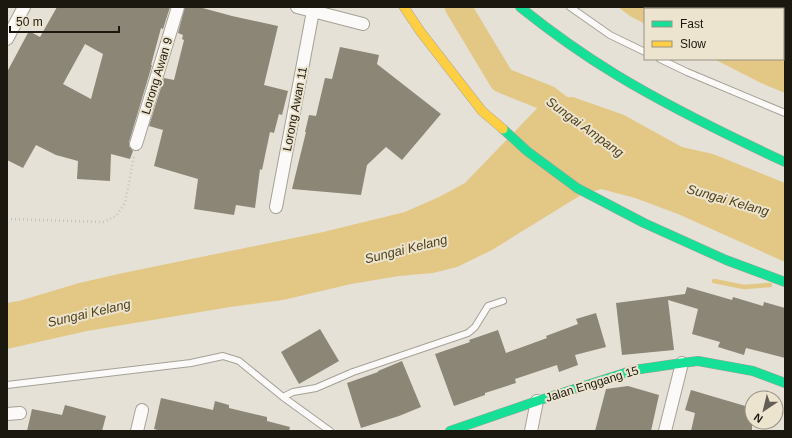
<svg xmlns="http://www.w3.org/2000/svg" width="792" height="438" font-family="Arial,sans-serif">
  <style>
    .water { fill: #e2c884 }
    .lines { fill: none; stroke-linecap: round; stroke-linejoin: round }
    .stream { stroke: #e2c884; stroke-width: 4.5 }
    .river { stroke: #e2c884; stroke-width: 26 }
    .building { fill: #8b8676; fill-rule: evenodd }
    .lane-casing { stroke: #a5a198; stroke-width: 8 }
    .street-casing { stroke: #a5a198; stroke-width: 14 }
    .fast-casing { stroke: #a5a198; stroke-width: 10 }
    .slow-casing { stroke: #a5a198; stroke-width: 10 }
    .path { stroke: #c5c4c0; stroke-width: 2.5; stroke-dasharray: 1 3; stroke-linecap: butt }
    .lane { stroke: #fbfaf9; stroke-width: 6 }
    .street { stroke: #fbfaf9; stroke-width: 12 }
    .fast { stroke: #16e098; stroke-width: 9 }
    .slow { stroke: #ffcf43; stroke-width: 9 }
    .labels { text-anchor: middle; dominant-baseline: central; stroke-width: 4; stroke-linejoin: round; paint-order: stroke }
    .street-label { font-size: 12px; fill: #1b1810; stroke: #ede4cf }
    .water-label { font-size: 13px; font-style: italic; fill: #50421a; stroke: #ede4cf }
  </style>
  <rect width="100%" height="100%" fill="#e6e1d6"/>
  <path class="water" d="M 618,7 L 785,7 L 785,93 L 761,83 L 714,59 L 783,59 L 783,9 L 645,9 L 645,24 L 630,16 Z
    M 573,97 L 624,115 L 682,147 L 713,154 L 785,183 L 785,262 L 678,214 L 635,198 L 601,189 L 581,195 L 492,250 L 457,267 L 433,273 L 399,276 L 351,284 L 283,300 L 230,307 L 87,331 L 7,349 L 7,303 L 19,301 L 79,283 L 123,273 L 323,232 L 405,212 L 439,197 L 465,183 L 547,98 Z"/>
  <g class="lines">
    <path class="stream" d="M 714,281 L 744,287 L 770,285"/>
    <path class="river" d="M 458,7 L 502,80 L 547,98 L 575,119"/>
  </g>
  <path class="building" d="M 57,7 L 170,7 L 163,29 L 161,28 L 151,65 L 152,65 L 129,142 L 129,146 L 133,151 L 130,159 L 111,154 L 110,181 L 77,179 L 78,161 L 56,155 L 36,145 L 23,168 L 7,160 L 7,72 L 29,31 L 40,37 ZM 85,44 L 103,54 L 91,99 L 63,84 Z
    M 185,7 L 199,7 L 232,16 L 278,26 L 264,85 L 288,91 L 282,115 L 279,114 L 274,133 L 270,132 L 262,170 L 260,169 L 255,208 L 236,205 L 234,215 L 194,209 L 198,179 L 154,166 L 163,130 L 149,126 L 164,78 L 174,80 L 184,40 L 182,39 L 183,35 L 178,33 Z
    M 340,47 L 379,55 L 377,64 L 441,114 L 402,160 L 386,147 L 367,165 L 361,195 L 292,189 L 306,132 L 305,132 L 309,115 L 316,116 L 325,78 L 332,79 Z
    M 687,287 L 732,300 L 733,297 L 763,306 L 764,302 L 785,308 L 785,358 L 746,348 L 744,355 L 718,347 L 720,342 L 692,334 L 698,309 L 668,300 L 674,350 L 622,355 L 616,303 L 685,294 Z
    M 596,313 L 606,347 L 575,355 L 578,365 L 559,372 L 557,365 L 515,379 L 516,383 L 485,393 L 485,395 L 454,406 L 435,354 L 470,342 L 469,340 L 498,330 L 506,353 L 547,338 L 546,336 L 578,324 L 576,319 Z
    M 320,329 L 339,361 L 299,384 L 281,352 Z
    M 402,361 L 421,407 L 399,416 L 361,428 L 347,383 L 378,372 L 378,371 Z
    M 628,386 L 659,395 L 651,431 L 595,431 L 606,389 Z
    M 691,390 L 752,408 L 752,431 L 691,431 L 695,413 L 685,410 Z
    M 161,398 L 213,410 L 215,401 L 229,405 L 229,408 L 267,417 L 267,421 L 290,427 L 289,431 L 161,431 L 154,429 Z
    M 65,405 L 106,416 L 102,431 L 27,431 L 32,409 L 62,415 Z"/>
  <g class="lines">
    <defs>
      <path id="lane" d="M 570,7 L 610,35 L 645,52
        M 660,59 L 687,72 L 785,113
        M 7,385 L 191,363 L 223,356 L 239,361 L 283,397 L 330,431
        M 283,397 L 293,392 L 316,388 L 353,372 L 468,333 L 475,327 L 488,306 L 503,301"/>
      <path id="street" d="M 297,7 L 363,24
        M 7,39 L 24,7
        M 136,144 L 178,7
        M 276,207 L 313,11
        M 7,414 L 20,413
        M 137,431 L 142,410
        M 531,431 L 537,401
        M 665,431 L 682,363"/>
      <path id="fast" d="M 520,7 C 550,31 582,54 615,74 C 669,107 727,135 785,162
        M 503,129 L 527,151 L 577,188 L 644,223 L 726,260 L 785,282
        M 450,431 L 537,401 L 634,370 L 682,363 L 698,361 L 753,371 L 785,383"/>
      <path id="slow" d="M 404,7 L 420,31 L 482,111 L 503,129"/>
    </defs>
    <use href="#lane" class="lane-casing"/>
    <use href="#street" class="street-casing"/>
    <use href="#fast" class="fast-casing"/>
    <use href="#slow" class="slow-casing"/>
    <path class="path" d="M 7,219 L 104,222 L 116,216 L 125,203 L 134,156"/>
    <use href="#lane" class="lane"/>
    <use href="#street" class="street"/>
    <use href="#fast" class="fast"/>
    <use href="#slow" class="slow"/>
  </g>
  <g class="labels">
    <g class="street-label">
      <text transform="translate(157 76) rotate(-73)">Lorong Awan 9</text>
      <text transform="translate(295 109) rotate(-79)">Lorong Awan 11</text>
      <text transform="translate(592 384) rotate(-17)">Jalan Enggang 15</text>
    </g>
    <g class="water-label">
      <text transform="translate(585 127) rotate(36)">Sungai Ampang</text>
      <text transform="translate(728 200) rotate(16)">Sungai Kelang</text>
      <text transform="translate(406 249) rotate(-14)">Sungai Kelang</text>
      <text transform="translate(89 313) rotate(-13)">Sungai Kelang</text>
    </g>
  </g>
  <rect width="792" height="438" fill="none" stroke="#1b1810" stroke-width="16"/>
  <rect x="644" y="8" width="140" height="52" fill="#ede4cf" stroke="#999283"/>
  <rect x="652" y="21" width="20" height="6" fill="#16e098" stroke="#999283"/>
  <text x="680" y="28" font-size="12" fill="#1b1810">Fast</text>
  <rect x="652" y="41" width="20" height="6" fill="#ffcf43" stroke="#999283"/>
  <text x="680" y="48" font-size="12" fill="#1b1810">Slow</text>
  <g transform="translate(764 410) rotate(215)"><circle r="19" fill="#ede4cf" stroke="#999283"/>
  <path d="M0-3L7 15L0 10L-7 15Z" fill="#625e55"/>
  <text y="-6" font-size="11" font-weight="bold" text-anchor="middle" fill="#1b1810">N</text>
  </g>
  <path d="M10 26v6h109v-6" fill="none" stroke="#1b1810" stroke-width="2"/>
  <text x="16" y="26" font-size="12" fill="#1b1810" stroke="#ede4cf" stroke-width="3" paint-order="stroke">50 m</text>
</svg>
